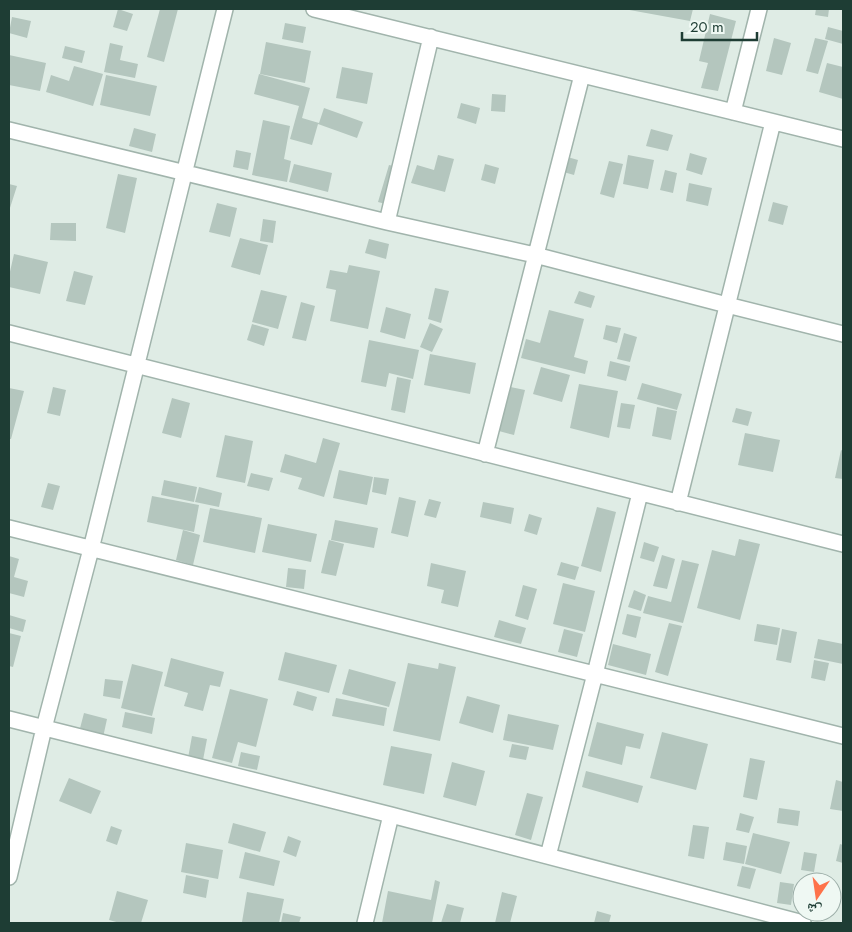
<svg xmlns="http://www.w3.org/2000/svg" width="852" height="932" font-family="Jost,'Noto Naskh Arabic',sans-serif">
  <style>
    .building { fill: #b4c6be }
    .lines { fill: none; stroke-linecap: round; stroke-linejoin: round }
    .minor-casing { stroke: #a1b4ac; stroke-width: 18 }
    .minor { stroke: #fff; stroke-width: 15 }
  </style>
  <rect width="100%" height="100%" fill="#dfece5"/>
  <path class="building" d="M 118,9 L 133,14 L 127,31 L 113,27 Z
    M 160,9 L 178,9 L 164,62 L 147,57 Z
    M 624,9 L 693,9 L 690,21 Z
    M 816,9 L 829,9 L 828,17 L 815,15 Z
    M 710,14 L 736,21 L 718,91 L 701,88 L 708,63 L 699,61 Z
    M 12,17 L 31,21 L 27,38 L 9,33 Z
    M 285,23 L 306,27 L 303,43 L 282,39 Z
    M 828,27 L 843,31 L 843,44 L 825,39 Z
    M 774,38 L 791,43 L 782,75 L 766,71 Z
    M 815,38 L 828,41 L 818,74 L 806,71 Z
    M 266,42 L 311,51 L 305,83 L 260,74 Z
    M 110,43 L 123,46 L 120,60 L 138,64 L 135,78 L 104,72 Z
    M 65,46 L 85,51 L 82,63 L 62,58 Z
    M 9,55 L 46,63 L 40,91 L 9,85 Z
    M 827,63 L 843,67 L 843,99 L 819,92 Z
    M 74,66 L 103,74 L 93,106 L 46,92 L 51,75 L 69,81 Z
    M 342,67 L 373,73 L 367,104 L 336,98 Z
    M 259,74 L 310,88 L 302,118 L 319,123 L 324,108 L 363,122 L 357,138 L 318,124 L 312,145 L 290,139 L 299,106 L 254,94 Z
    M 106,75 L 157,86 L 150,116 L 100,105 Z
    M 492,94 L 506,95 L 505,112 L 491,111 Z
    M 461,103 L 480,108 L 476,124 L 457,118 Z
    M 263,120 L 290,126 L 284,159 L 291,161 L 287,182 L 252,175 Z
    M 134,128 L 156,134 L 152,152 L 129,146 Z
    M 651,129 L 673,135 L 668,151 L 646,146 Z
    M 236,150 L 251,153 L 248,170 L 233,167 Z
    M 690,153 L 707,158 L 702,175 L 686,170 Z
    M 438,155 L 454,159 L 445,192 L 411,183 L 417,165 L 434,170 Z
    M 628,155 L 654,160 L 648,189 L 623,184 Z
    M 564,156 L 578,160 L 574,175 L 560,171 Z
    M 609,161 L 623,164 L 614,198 L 600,194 Z
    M 294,164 L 332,173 L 328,192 L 289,182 Z
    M 485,164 L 499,168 L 495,184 L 481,180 Z
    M 389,165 L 403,168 L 393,206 L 378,202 Z
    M 665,170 L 677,173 L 673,193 L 660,190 Z
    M 118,174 L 137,178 L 125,233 L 106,228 Z
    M 689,183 L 712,188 L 708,206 L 686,201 Z
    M 9,184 L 17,186 L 9,211 Z
    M 773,202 L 788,206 L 783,225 L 768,221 Z
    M 217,203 L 237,208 L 230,237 L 209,232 Z
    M 263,219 L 276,221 L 273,243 L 260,241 Z
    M 51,223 L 76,223 L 76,241 L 50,240 Z
    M 240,238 L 268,245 L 260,275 L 231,267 Z
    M 369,239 L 389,244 L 386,259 L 365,253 Z
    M 14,254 L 48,262 L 40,294 L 9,287 L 9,276 Z
    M 349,265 L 380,271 L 368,329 L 330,321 L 336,290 L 326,288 L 330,270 L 347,273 Z
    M 74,271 L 93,276 L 85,305 L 66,301 Z
    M 435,288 L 449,291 L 441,323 L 428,319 Z
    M 261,290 L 287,296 L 278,329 L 252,322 Z
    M 579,291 L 595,296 L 591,308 L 574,303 Z
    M 301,302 L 315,306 L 306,341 L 292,338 Z
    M 386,307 L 411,314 L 405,339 L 380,332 Z
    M 549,310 L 584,319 L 574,357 L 588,361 L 585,374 L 521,358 L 526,339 L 540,343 Z
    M 430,323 L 443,329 L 432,352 L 420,347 Z
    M 252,324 L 269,329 L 264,346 L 247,340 Z
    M 606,325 L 621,328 L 617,343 L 603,339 Z
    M 624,333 L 637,337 L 630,362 L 617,359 Z
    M 369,340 L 419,350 L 413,379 L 389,373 L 386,387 L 361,382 Z
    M 430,354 L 476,363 L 470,394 L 424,385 Z
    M 610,361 L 630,366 L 626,381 L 607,376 Z
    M 541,367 L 570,375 L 562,402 L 533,394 Z
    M 397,377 L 411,380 L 405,413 L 391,410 Z
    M 642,383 L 682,394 L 677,410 L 637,399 Z
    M 579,384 L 618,391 L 609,438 L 570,428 Z
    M 506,386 L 525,390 L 514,435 L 495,430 Z
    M 53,387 L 66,390 L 60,416 L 47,413 Z
    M 9,388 L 24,391 L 11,439 L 9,439 Z
    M 172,398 L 190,403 L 181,438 L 162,433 Z
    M 621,403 L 635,405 L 630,429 L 617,427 Z
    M 657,407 L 677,411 L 671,440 L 652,436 Z
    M 736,408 L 752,412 L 748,426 L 732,422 Z
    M 745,433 L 780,440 L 773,472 L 738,465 Z
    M 225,435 L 253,441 L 245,483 L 216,477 Z
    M 323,438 L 340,443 L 324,497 L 298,489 L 302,478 L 280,472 L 285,454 L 316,463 Z
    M 841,450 L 843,451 L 843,479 L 835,478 Z
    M 339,470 L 373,477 L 367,505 L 333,498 Z
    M 251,473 L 273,478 L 269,491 L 247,486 Z
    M 374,477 L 389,479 L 386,495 L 372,492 Z
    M 164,480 L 197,487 L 194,502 L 161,495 Z
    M 48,483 L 60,486 L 53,510 L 41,507 Z
    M 199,487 L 222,493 L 219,507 L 195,502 Z
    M 152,496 L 199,505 L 194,532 L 147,522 Z
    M 399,497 L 416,501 L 408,537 L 391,533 Z
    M 429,499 L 441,502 L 436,518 L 424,515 Z
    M 483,502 L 514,508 L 511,524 L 480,517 Z
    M 597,507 L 616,512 L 601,572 L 581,566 Z
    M 210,508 L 262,518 L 255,553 L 203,542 Z
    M 529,514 L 542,518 L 537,535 L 524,531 Z
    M 335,520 L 378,528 L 374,548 L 331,540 Z
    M 268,524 L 317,534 L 311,562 L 262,552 Z
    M 183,530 L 200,535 L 193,565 L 176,560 Z
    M 739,539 L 760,544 L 740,620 L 697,608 L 712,550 L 735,556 Z
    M 329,540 L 344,544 L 336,576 L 321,573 Z
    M 644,542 L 659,547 L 654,562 L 640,558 Z
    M 662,555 L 675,559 L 667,589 L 653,586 Z
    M 9,556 L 19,559 L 14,577 L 28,581 L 24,597 L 9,593 Z
    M 682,560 L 699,564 L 683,623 L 643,613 L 648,596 L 671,602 Z
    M 561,562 L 579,567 L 575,580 L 557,575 Z
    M 431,563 L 466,571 L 458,607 L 441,603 L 444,590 L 427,586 Z
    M 288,568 L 306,570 L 304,589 L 286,587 Z
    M 563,583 L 595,591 L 585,632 L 553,624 Z
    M 523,585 L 537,589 L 528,620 L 515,616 Z
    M 634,590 L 646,595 L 641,611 L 628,607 Z
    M 627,614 L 641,617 L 636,638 L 622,634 Z
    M 9,615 L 26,620 L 23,632 L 9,628 Z
    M 499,620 L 526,628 L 521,644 L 494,637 Z
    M 669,623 L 682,626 L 668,676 L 655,672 Z
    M 757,624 L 780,628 L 777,645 L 754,641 Z
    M 564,629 L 583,634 L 577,657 L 558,652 Z
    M 782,629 L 797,632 L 791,663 L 776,660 Z
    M 9,633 L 21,636 L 13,667 L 9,666 Z
    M 818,639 L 843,644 L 843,664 L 814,658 Z
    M 613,644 L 651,654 L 646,675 L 608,665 Z
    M 285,652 L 337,665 L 329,693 L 278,680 Z
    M 171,658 L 224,672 L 220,687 L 210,685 L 203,711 L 184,706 L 188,693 L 164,686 Z
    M 814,660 L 829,663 L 825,681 L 811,678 Z
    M 408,663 L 438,669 L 439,663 L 456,667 L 440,741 L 393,731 Z
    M 132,664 L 163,672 L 152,716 L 121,708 Z
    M 349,669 L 396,682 L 389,707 L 342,694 Z
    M 105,679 L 123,681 L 120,699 L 103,696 Z
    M 230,689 L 268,699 L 256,747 L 238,742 L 232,763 L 212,758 Z
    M 297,691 L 317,697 L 313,711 L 293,705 Z
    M 467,696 L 500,705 L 493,733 L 459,723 Z
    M 336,698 L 387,708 L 384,726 L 332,716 Z
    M 125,712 L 155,718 L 152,734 L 122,727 Z
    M 84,713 L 107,719 L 102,742 L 78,736 Z
    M 508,714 L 559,725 L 553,750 L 503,740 Z
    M 597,722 L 644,734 L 640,749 L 626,746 L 622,765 L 588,756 Z
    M 662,732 L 708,744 L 696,790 L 650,778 Z
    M 192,736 L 207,739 L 203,760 L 188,758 Z
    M 512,744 L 529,747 L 526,760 L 509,757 Z
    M 391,746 L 432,754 L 424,794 L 383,785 Z
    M 241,752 L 260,756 L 257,770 L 238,766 Z
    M 750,758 L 765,761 L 757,800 L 743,797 Z
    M 452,762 L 485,771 L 476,806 L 443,797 Z
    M 586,771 L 643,786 L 638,803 L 582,787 Z
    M 69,778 L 101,791 L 91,814 L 59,801 Z
    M 836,780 L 843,782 L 843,811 L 830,809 Z
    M 527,793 L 543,797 L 531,840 L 515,835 Z
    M 779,808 L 800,811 L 798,826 L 777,823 Z
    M 740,813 L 754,817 L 749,833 L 736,830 Z
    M 233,823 L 266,832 L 260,852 L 228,843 Z
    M 693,825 L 709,827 L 704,859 L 688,856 Z
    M 111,826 L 122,830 L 117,845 L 106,841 Z
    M 753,833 L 790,842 L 781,874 L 745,864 Z
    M 288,836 L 301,841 L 296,857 L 283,852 Z
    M 726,842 L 747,846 L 744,864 L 723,860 Z
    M 186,843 L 223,850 L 218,879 L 181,872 Z
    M 840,844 L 843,845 L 843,863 L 836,861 Z
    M 245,852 L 280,861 L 274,886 L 239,878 Z
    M 804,852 L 817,854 L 814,872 L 801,870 Z
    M 742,866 L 756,869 L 750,889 L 737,886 Z
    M 186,875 L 209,880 L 206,898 L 183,893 Z
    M 435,880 L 440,882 L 432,923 L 382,923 L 388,891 L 431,900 Z
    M 780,882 L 794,884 L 791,905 L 777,903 Z
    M 117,891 L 148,900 L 141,923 L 120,923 L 109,920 Z
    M 247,892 L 284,899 L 279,923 L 242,922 Z
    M 502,892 L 517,896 L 510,923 L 495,923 Z
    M 447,904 L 464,908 L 460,923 L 441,923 Z
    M 597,911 L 611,915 L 609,923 L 594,923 Z
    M 283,913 L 301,917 L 299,923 L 281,923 Z"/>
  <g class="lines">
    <defs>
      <path id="minor" d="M 314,9 L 843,139
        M 733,112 L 759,9
        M 9,130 L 387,222 L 535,255 L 727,305 L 843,334
        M 387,222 L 431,37
        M 9,333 L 843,544
        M 485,454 L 582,75
        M 678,503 L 773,122
        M 9,528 L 843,736
        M 9,719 L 391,815 L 803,923
        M 548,856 L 595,674 L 640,493
        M 9,877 L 44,728 L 91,549 L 225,9
        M 365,923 L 391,815"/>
    </defs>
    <use href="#minor" class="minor-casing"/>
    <use href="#minor" class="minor"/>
  </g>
  <rect width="852" height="932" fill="none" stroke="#1e3d34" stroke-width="20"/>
  <g transform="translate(817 897) rotate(193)"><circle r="24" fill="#eff8f3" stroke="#9bada7"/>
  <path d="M0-4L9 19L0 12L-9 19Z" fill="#fe724a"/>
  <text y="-8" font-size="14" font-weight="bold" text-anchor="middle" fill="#1e3d34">ش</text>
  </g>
  <path d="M682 32v8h75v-8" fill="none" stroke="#1e3d34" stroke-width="2.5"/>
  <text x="690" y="32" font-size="15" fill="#1e3d34" stroke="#eff8f3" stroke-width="4" paint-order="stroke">20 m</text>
</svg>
